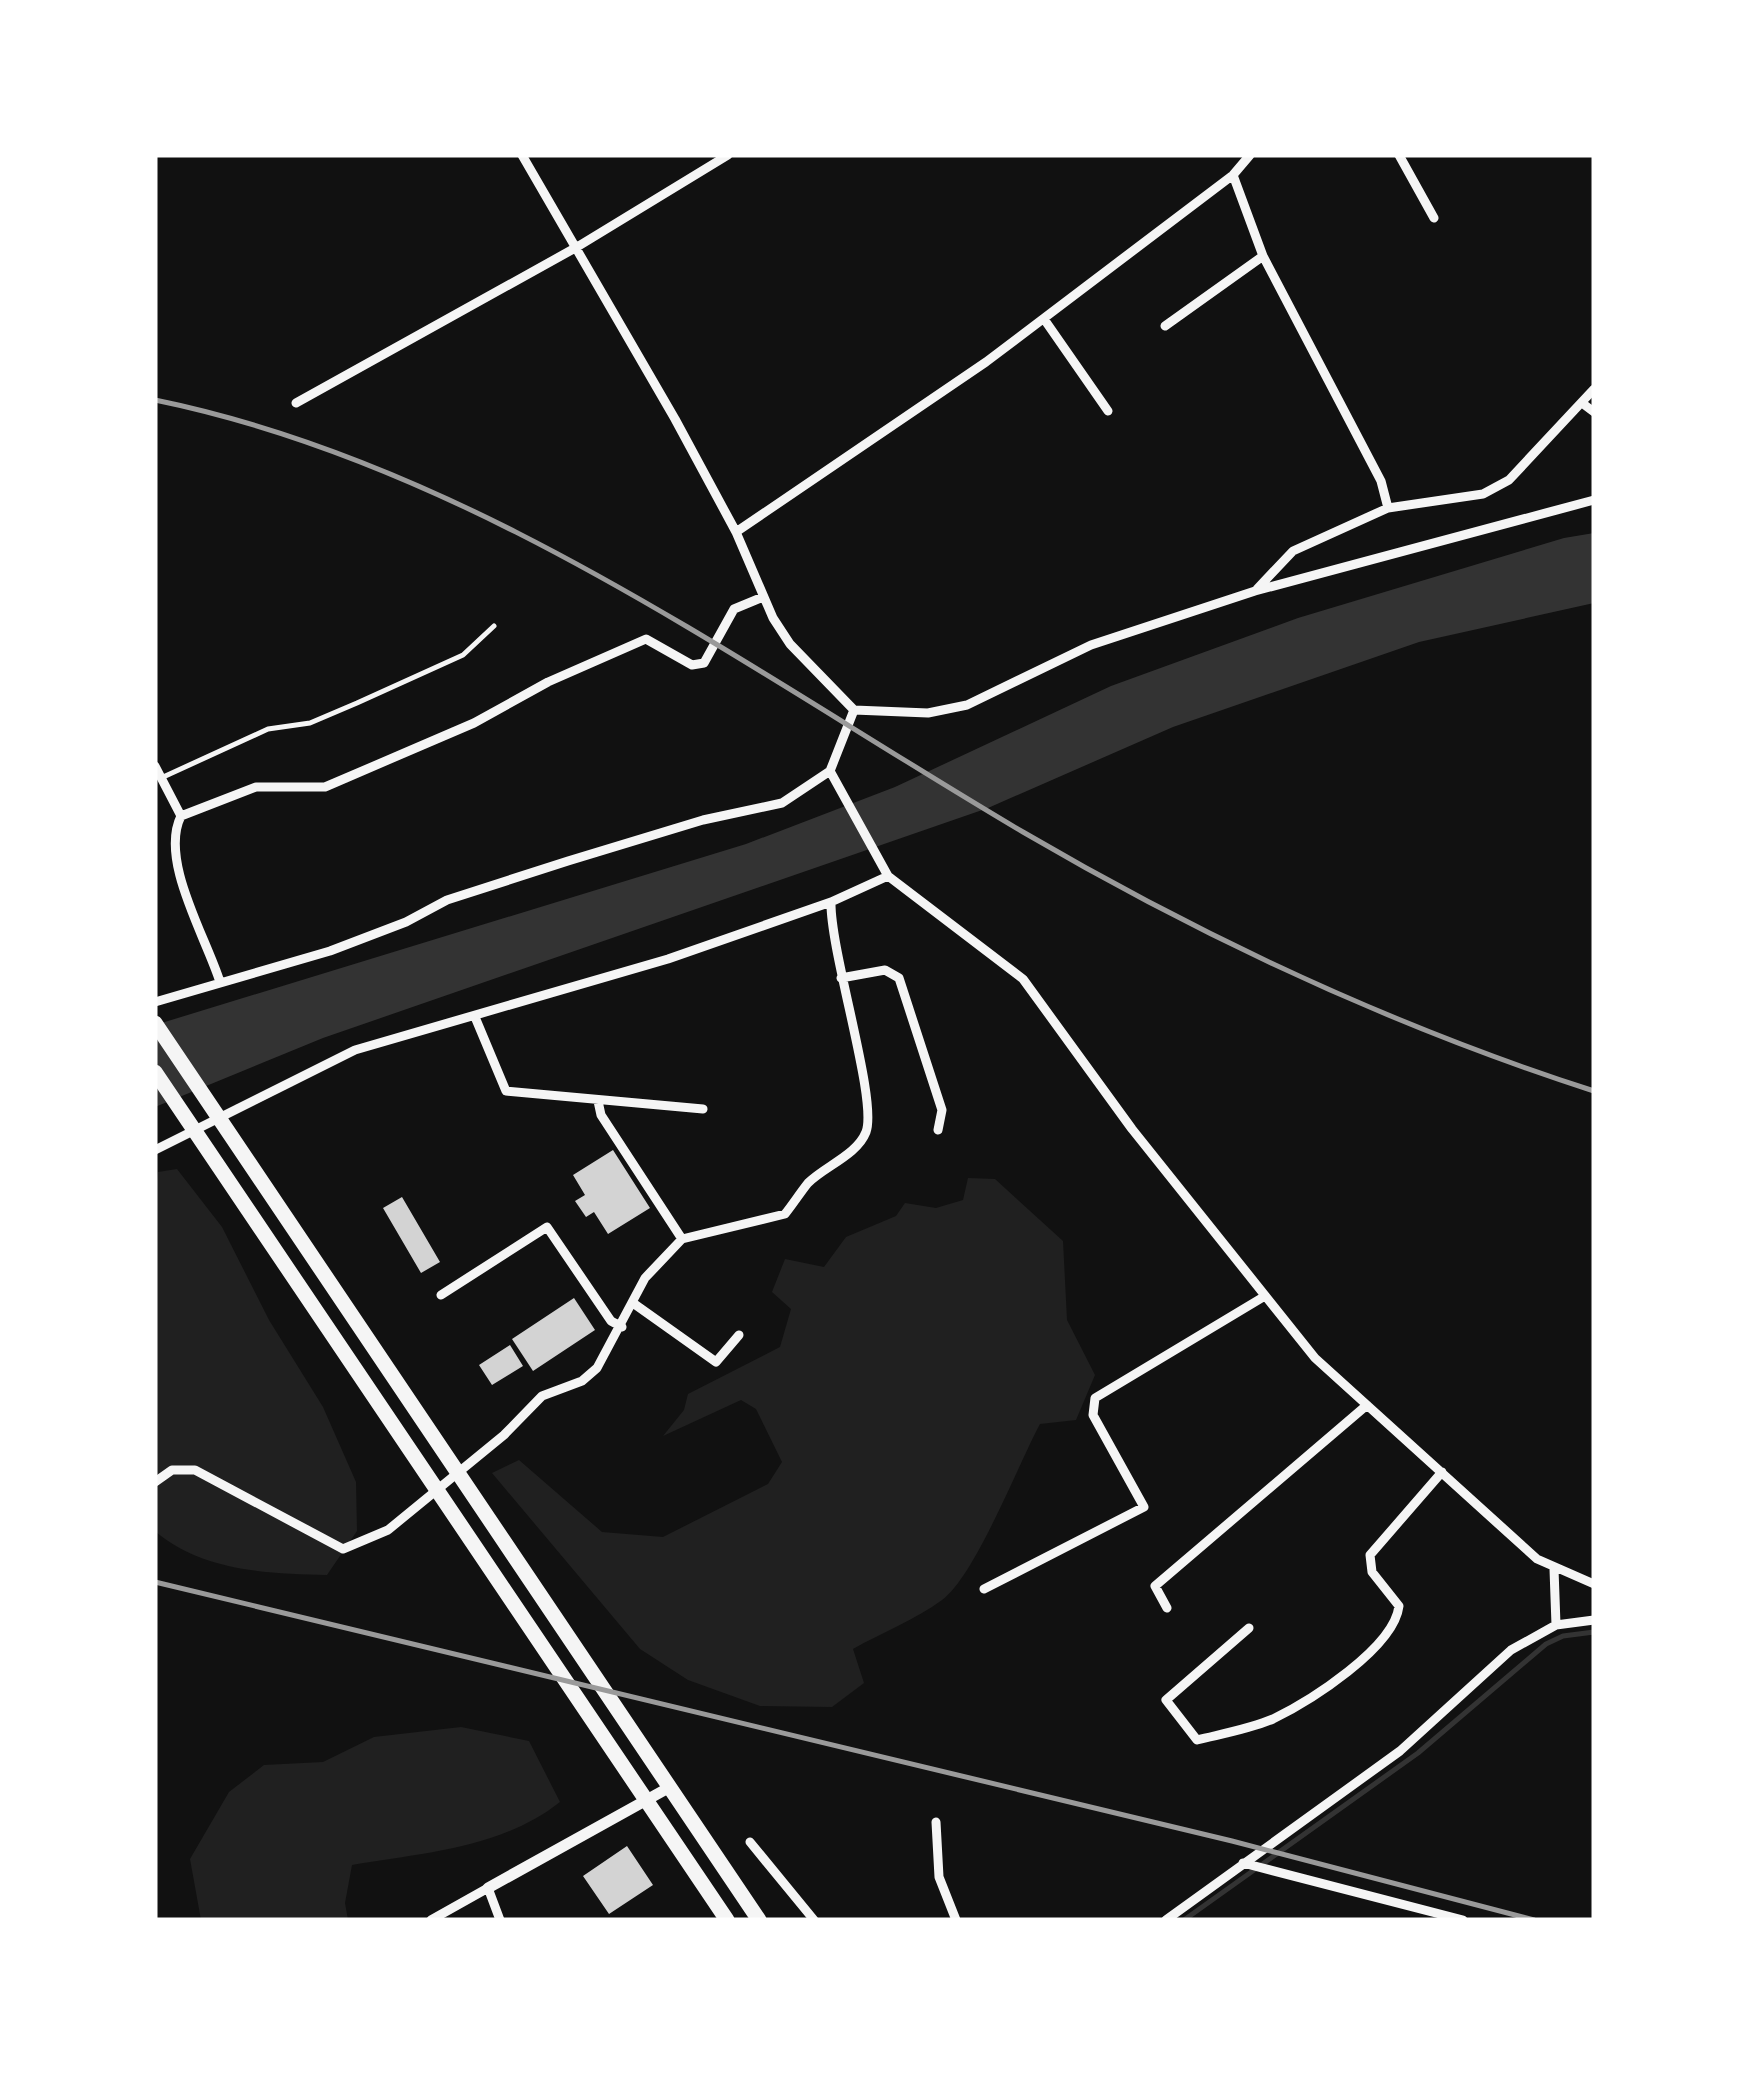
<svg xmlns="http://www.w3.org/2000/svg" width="1749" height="2075" font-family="Arial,sans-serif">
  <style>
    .green { fill: #202020 }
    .water { fill: #333 }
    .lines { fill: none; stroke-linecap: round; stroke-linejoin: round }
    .stream { stroke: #333; stroke-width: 5 }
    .building { fill: #d3d3d3 }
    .service { stroke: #f5f5f5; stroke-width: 5 }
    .minor { stroke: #f5f5f5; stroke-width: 9 }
    .tertiary { stroke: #f5f5f5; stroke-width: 11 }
    .trunk { stroke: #f5f5f5; stroke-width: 15 }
    .rail { stroke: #9a9a9a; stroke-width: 5 }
  </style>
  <rect width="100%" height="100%" fill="#111"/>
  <path class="green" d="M 177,1169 L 222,1227 L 269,1320 L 323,1407 L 356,1482 L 357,1531 L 327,1575 C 269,1574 201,1571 155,1531 L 155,1196 L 158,1172 Z
    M 968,1178 L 995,1179 L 1063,1241 L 1067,1320 L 1095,1375 L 1076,1420 L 1040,1424 C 1018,1465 975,1576 942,1600 C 915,1620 881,1633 853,1649 L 864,1683 L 832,1707 L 760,1706 L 688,1680 L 640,1649 L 492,1473 L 519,1460 L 602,1532 L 663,1537 L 768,1484 L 782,1462 L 756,1409 L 741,1400 L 663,1436 L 684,1410 L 688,1394 L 780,1347 L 791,1309 L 772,1292 L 785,1259 L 824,1267 L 846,1237 L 896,1216 L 905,1203 L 936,1208 L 963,1200 Z
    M 461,1727 L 529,1741 L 560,1802 C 502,1848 423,1853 352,1865 L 345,1903 L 348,1920 L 201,1920 L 190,1859 L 229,1792 L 264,1765 L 323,1762 L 374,1737 Z"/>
  <path class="water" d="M 1594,533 L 1594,603 L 1419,642 L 1173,727 L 988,808 L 323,1038 L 155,1107 L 155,1025 L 746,844 L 895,787 L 1111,686 L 1298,618 L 1564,538 Z"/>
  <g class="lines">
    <path class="stream" d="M 1184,1920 L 1418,1753 L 1546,1644 L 1563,1636 L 1594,1632"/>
  </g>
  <path class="building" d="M 613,1150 L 650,1208 L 608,1234 L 594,1212 L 586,1217 L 575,1201 L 585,1195 L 573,1175 Z
    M 402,1197 L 440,1262 L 421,1273 L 383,1208 Z
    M 574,1298 L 595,1330 L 533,1371 L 512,1339 Z
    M 510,1345 L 523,1366 L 492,1385 L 479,1365 Z
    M 627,1846 L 653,1885 L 609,1914 L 583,1876 Z"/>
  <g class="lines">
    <path class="service" d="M 161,778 L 268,729 L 310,723 L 357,703 L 463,655 L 494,626"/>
    <path class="minor" d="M 522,155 L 675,419 L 736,532 L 773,618 L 790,644 L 854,710
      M 1399,155 L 1434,218
      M 1233,175 L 1263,256 L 1381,481 L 1388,508
      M 1044,319 L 1108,411
      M 1165,326 L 1263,256
      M 296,403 L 577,247 L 728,155
      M 1582,403 L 1594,412
      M 736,532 L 986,362 L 1233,175 L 1250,155
      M 1257,589 L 1293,551 L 1388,508 L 1483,494 L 1509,480 L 1594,389
      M 155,766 L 181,816
      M 830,771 L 888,876 L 1023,979 L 1132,1129 L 1315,1358 L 1537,1559 L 1594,1584
      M 841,978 L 885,970 L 899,978 L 942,1110 L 938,1130
      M 220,982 C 206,937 159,860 181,816 L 256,787 L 325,787 L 474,723 L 548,682 L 646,639 L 692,665 L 704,663 L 734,609 L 763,597
      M 155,1002 L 330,951 L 406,922 L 447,900 L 568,861 L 703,820 L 782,803 L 830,771 L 854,710 L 928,713 L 967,705 L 1091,645 L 1255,591 L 1594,500
      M 475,1017 L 506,1091 L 703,1109
      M 598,1101 L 601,1115 L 682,1239
      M 155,1150 L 355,1050 L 668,959 L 831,902 L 888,876
      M 441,1295 L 547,1227 L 611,1321 L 622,1327
      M 633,1303 L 716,1362 L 739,1335
      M 155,1482 L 172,1470 L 195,1470 L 343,1549 L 388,1530 L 504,1435 L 542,1396 L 582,1381 L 597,1368 L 645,1278 L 682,1239 L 785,1214 C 793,1204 800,1193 808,1183 C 825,1166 857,1155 866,1132 C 878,1100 830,952 831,902
      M 1554,1569 L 1556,1625
      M 984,1589 L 1144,1507 L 1093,1415 L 1095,1398 L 1265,1296
      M 1167,1608 L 1155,1586 L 1367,1405
      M 1249,1628 L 1166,1700 L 1197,1740 C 1221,1734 1250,1729 1273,1719 C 1310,1701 1394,1648 1399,1606 L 1372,1572 L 1370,1555 L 1442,1472
      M 936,1822 L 939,1877 L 956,1920
      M 750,1842 L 814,1920
      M 1243,1863 L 1463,1920
      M 431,1920 L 488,1888 L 500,1920
      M 1166,1920 L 1400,1751 L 1511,1650 L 1556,1625 L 1594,1620"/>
    <path class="tertiary" d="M 488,1888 L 670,1787"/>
    <path class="trunk" d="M 155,1023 L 759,1920
      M 155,1072 L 727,1920"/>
    <path class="rail" d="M 155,400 C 473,465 748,670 1023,832 C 1206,939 1392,1026 1594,1091
      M 155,1582 L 1232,1841 L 1534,1920"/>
  </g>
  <rect width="1749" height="2075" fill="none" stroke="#ffffff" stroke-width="315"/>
</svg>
